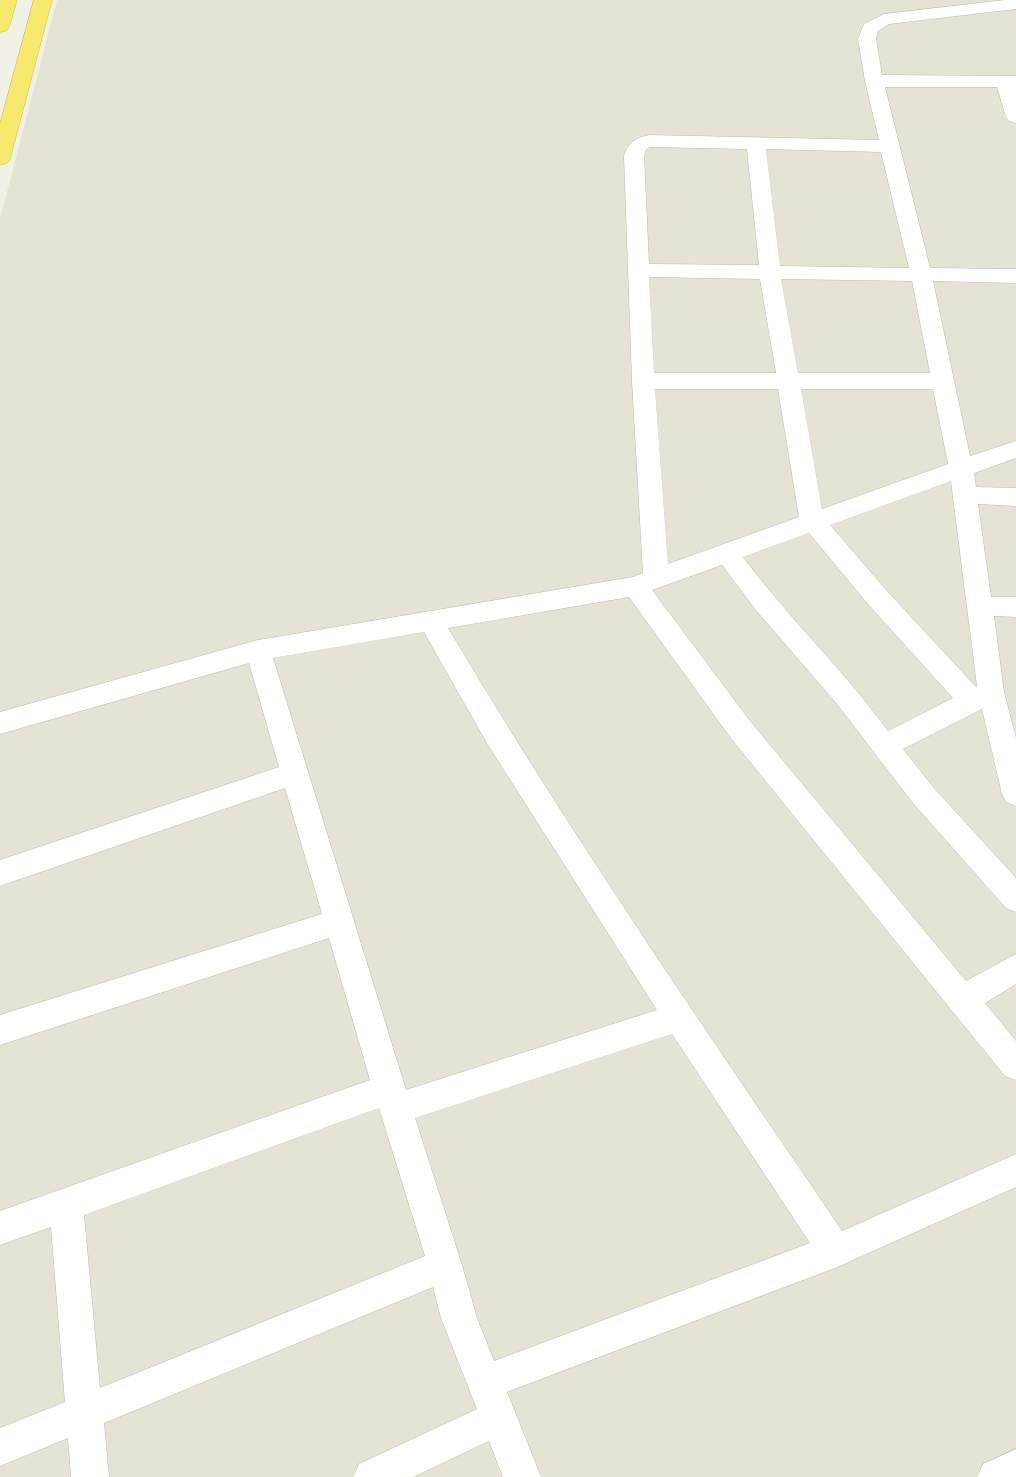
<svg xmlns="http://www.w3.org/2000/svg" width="1016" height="1477" font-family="'Public Sans',sans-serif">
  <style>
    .residential { fill: #e5e4d4 }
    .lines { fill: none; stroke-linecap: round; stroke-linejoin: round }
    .minor-casing { stroke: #bcbba9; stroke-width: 1 }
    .highway-casing { stroke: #d3c13e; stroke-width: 1 }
    .minor { fill: #fff; fill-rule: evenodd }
    .highway { fill: #f5e96e; fill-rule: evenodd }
  </style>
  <rect width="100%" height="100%" fill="#f2f1e6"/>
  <path class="residential" d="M 57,0 L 1016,0 L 1016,1477 L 0,1477 L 0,219 Z"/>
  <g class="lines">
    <defs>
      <path id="minor" d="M 1005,0 L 1016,0 L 1016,9 L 889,24 L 878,31 L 876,39 L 882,75 L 1016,76 L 1016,123 L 1009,121 L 1006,117 L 997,87 L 885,87 L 930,268 L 1016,269 L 1016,283 L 933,281 L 970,456 L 1016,441 L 1016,458 L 974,473 L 976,487 L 1016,488 L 1016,506 L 978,504 L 991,597 L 1016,597 L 1016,617 L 994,616 L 1004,692 L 1016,738 L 1016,806 L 1006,802 L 1002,794 L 982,709 L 903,749 L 933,787 L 1016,878 L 1016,912 L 1006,908 L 913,803 L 837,704 L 755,609 L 722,565 L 652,590 L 750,721 L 966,981 L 1016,954 L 1016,984 L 985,1003 L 1016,1041 L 1016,1080 L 1005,1076 L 730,737 L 629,597 L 448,628 C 570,834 707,1032 842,1231 L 1016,1154 L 1016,1187 L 835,1268 L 507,1392 L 541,1477 L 503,1477 L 489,1441 L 413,1477 L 353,1477 L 359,1464 L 477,1409 L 441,1318 L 433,1287 L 104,1423 L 109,1477 L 71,1477 L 68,1438 L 0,1466 L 0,1428 L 65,1402 L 51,1227 L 0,1245 L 0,1211 L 370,1080 L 329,938 L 0,1045 L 0,1015 L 322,914 L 285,788 L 0,886 L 0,860 L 279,767 L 249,663 L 0,734 L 0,712 L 258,640 L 633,577 L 643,573 L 632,381 L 624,156 C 628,142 636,138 649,135 L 879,140 L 865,81 L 858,39 L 864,24 L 884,14 ZM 650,147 L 747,149 L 759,265 L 649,264 L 644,156 L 646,149 ZM 766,149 L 881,152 L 909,268 L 780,266 ZM 649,277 L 760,279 L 776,373 L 654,373 ZM 781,279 L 912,281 L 930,373 L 798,373 ZM 655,389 L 778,389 L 799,517 L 668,564 ZM 801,389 L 933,389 L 948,464 L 822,509 ZM 951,481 L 977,686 L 976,687 L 886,590 L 830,525 ZM 809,533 L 868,604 L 953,698 L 888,731 C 844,670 788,618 743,557 ZM 424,632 L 488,745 L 657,1010 L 406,1090 L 273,658 ZM 672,1034 L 810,1243 L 494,1361 L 477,1318 L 462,1265 L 415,1118 ZM 379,1108 L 425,1256 L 100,1388 L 84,1215 Z
        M 1016,1449 L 1016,1477 L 977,1477 L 983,1464 Z"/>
      <path id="highway" d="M 0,0 L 17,0 L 9,27 L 6,31 L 0,32 Z
        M 34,0 L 52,0 L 10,159 L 7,163 L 0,165 L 0,124 Z"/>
    </defs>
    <use href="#minor" class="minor-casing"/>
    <use href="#highway" class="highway-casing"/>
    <use href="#minor" class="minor"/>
    <use href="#highway" class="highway"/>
  </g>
</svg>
